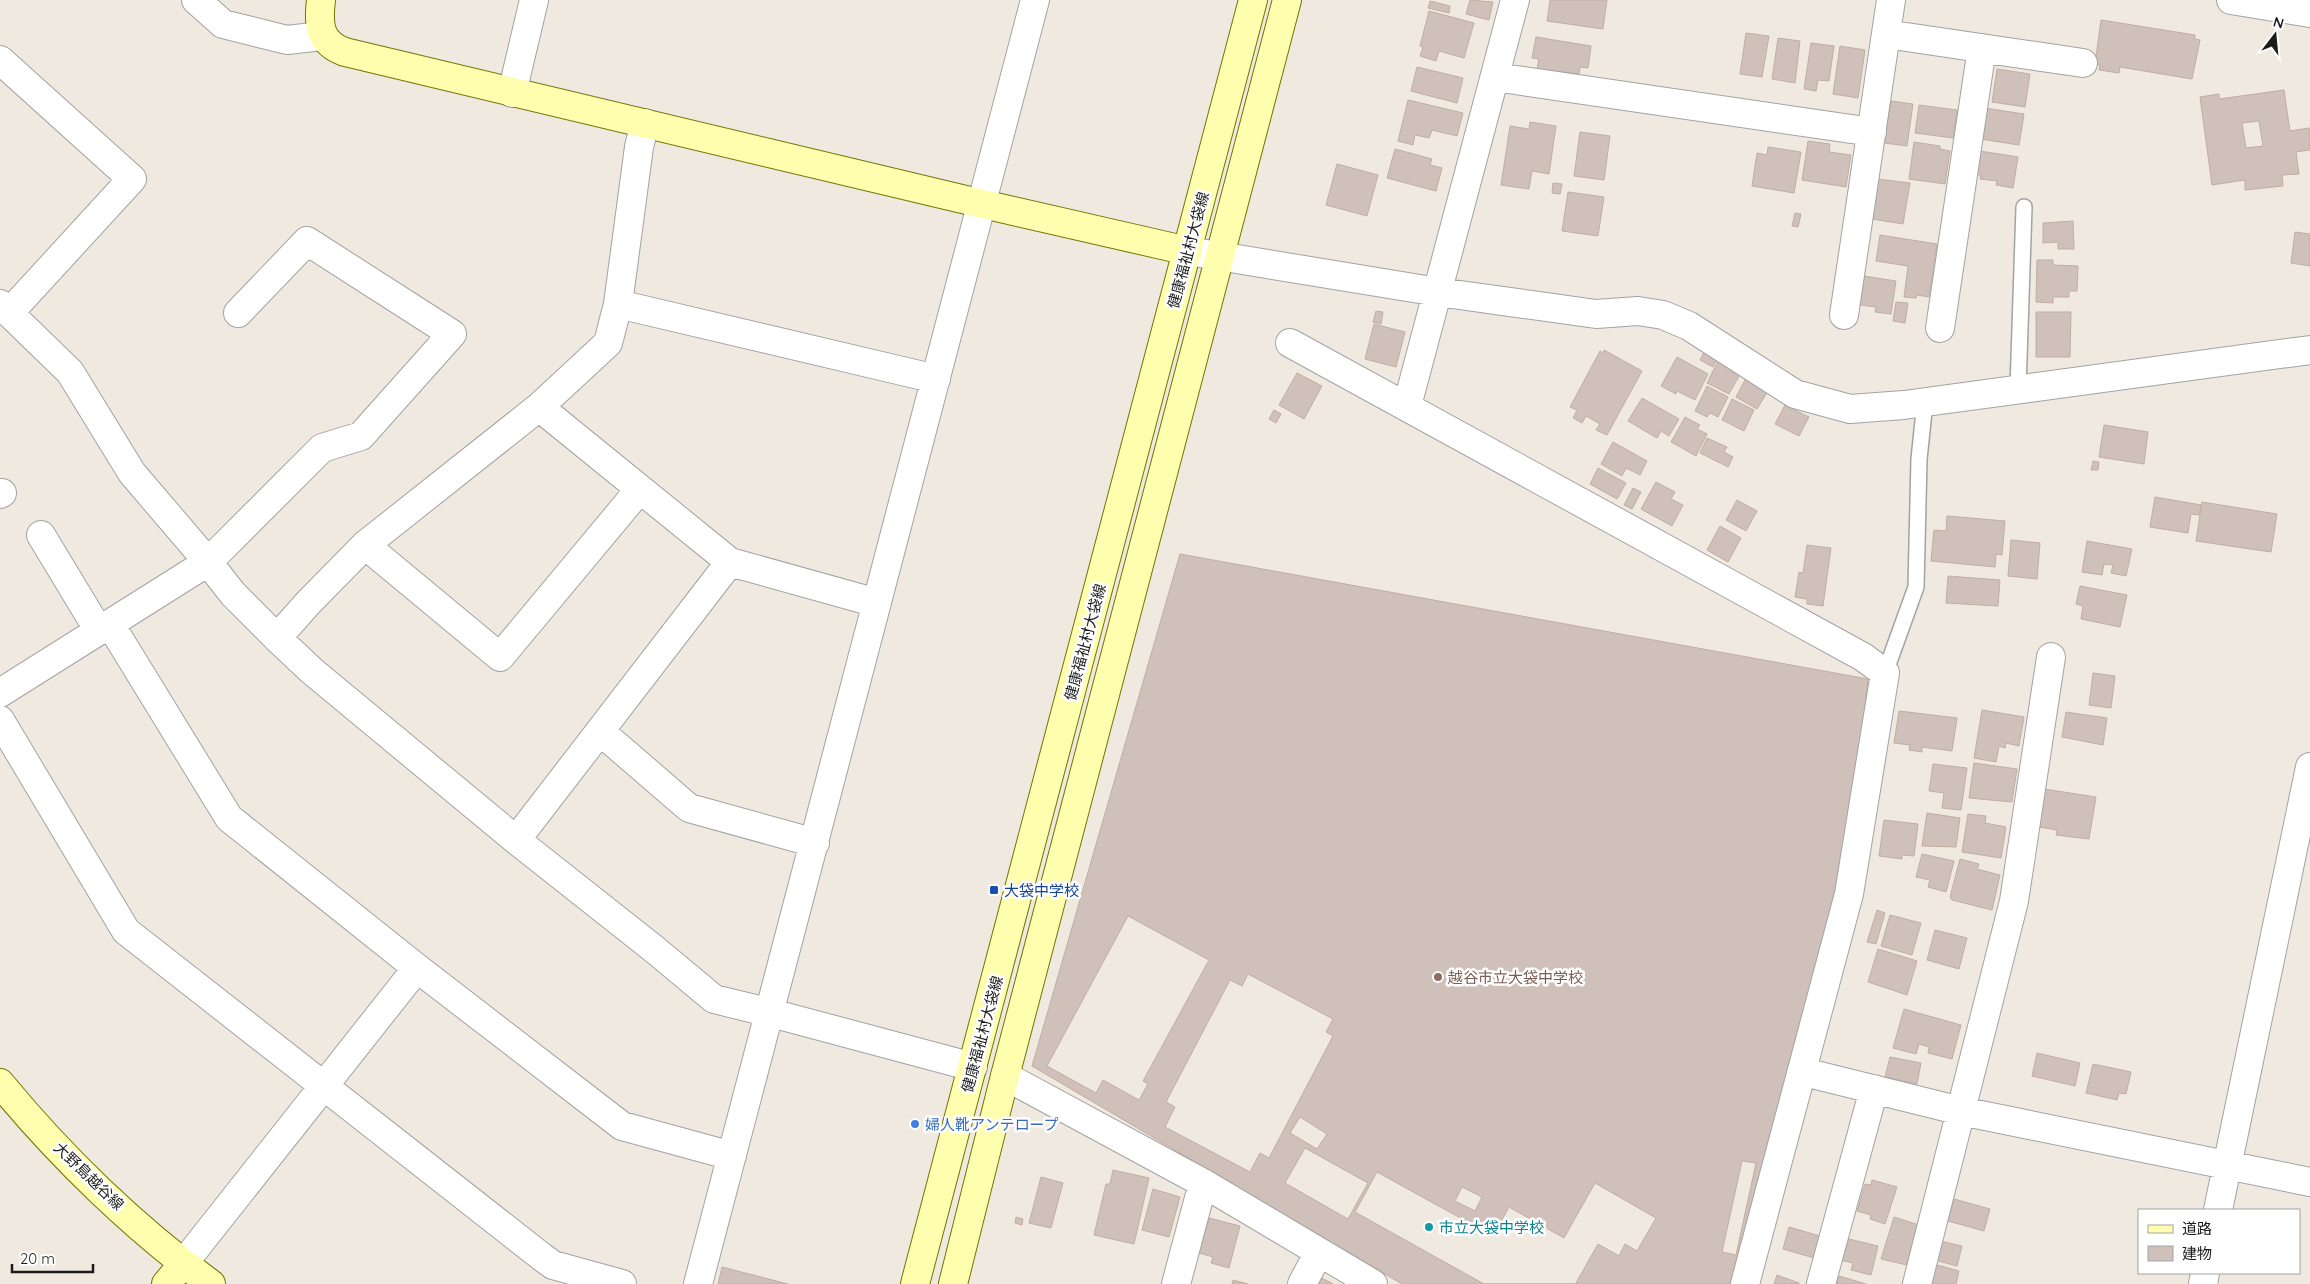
<svg xmlns="http://www.w3.org/2000/svg" width="2310" height="1284" font-family="Quicksand,'Noto Sans JP',sans-serif">
  <style>
    .building { fill: #cfc1b9; stroke: #c2ada1; fill-rule: evenodd }
    .lines { fill: none; stroke-linecap: round; stroke-linejoin: round }
    .lane-casing { stroke: #a3a3a3; stroke-width: 18 }
    .street-casing { stroke: #a3a3a3; stroke-width: 30 }
    .secondary-casing { stroke: #707600; stroke-width: 30 }
    .lane { stroke: #fff; stroke-width: 15 }
    .street { stroke: #fff; stroke-width: 28 }
    .secondary { stroke: #fffeae; stroke-width: 28 }
    .transit-dot { fill: #1a4fb4; stroke: #fff; stroke-width: 2 }
    .education-dot { fill: #8d6e63; stroke: #fff; stroke-width: 2 }
    .shop-dot { fill: #3f7fe0; stroke: #fff; stroke-width: 2 }
    .culture-dot { fill: #0f9aa8; stroke: #fff; stroke-width: 2 }
    .labels { text-anchor: middle; dominant-baseline: central; stroke-width: 5; stroke-linejoin: round; paint-order: stroke }
    .street-label { font-size: 15px; fill: #1c1c1c; stroke: #fff }
    .transit-label { font-size: 15px; fill: #164399; stroke: #fff; text-anchor: start }
    .education-label { font-size: 15px; fill: #785e54; stroke: #fff; text-anchor: start }
    .shop-label { font-size: 15px; fill: #366cbe; stroke: #fff; text-anchor: start }
    .culture-label { font-size: 15px; fill: #0d838f; stroke: #fff; text-anchor: start }
  </style>
  <rect width="100%" height="100%" fill="#efe9e0"/>
  <path class="building" d="M 1470,0 L 1493,2 L 1489,20 L 1466,14 Z
    M 1550,0 L 1607,0 L 1603,29 L 1547,21 Z
    M 1430,1 L 1450,6 L 1449,13 L 1428,8 Z
    M 1429,11 L 1474,23 L 1464,58 L 1439,51 L 1436,61 L 1420,56 L 1423,47 L 1420,46 Z
    M 2101,20 L 2195,35 L 2195,39 L 2200,40 L 2192,79 L 2120,67 L 2119,73 L 2099,70 L 2100,65 L 2095,64 Z
    M 1746,33 L 1769,36 L 1762,77 L 1740,74 Z
    M 1536,37 L 1591,46 L 1588,68 L 1580,67 L 1579,74 L 1537,69 L 1539,59 L 1532,58 Z
    M 1778,38 L 1800,41 L 1795,83 L 1772,79 Z
    M 1811,43 L 1834,46 L 1829,81 L 1818,80 L 1816,91 L 1804,89 Z
    M 1840,46 L 1865,50 L 1858,98 L 1833,94 Z
    M 1417,67 L 1463,78 L 1457,103 L 1411,91 Z
    M 1997,69 L 2030,74 L 2025,107 L 1992,102 Z
    M 2284,90 L 2290,131 L 2309,128 L 2310,133 L 2310,150 L 2296,152 L 2299,174 L 2282,175 L 2283,186 L 2245,190 L 2245,180 L 2212,185 L 2200,97 L 2219,94 L 2219,99 ZM 2259,121 L 2263,146 L 2246,148 L 2242,123 Z
    M 1408,100 L 1463,113 L 1457,136 L 1432,130 L 1429,138 L 1415,135 L 1413,145 L 1398,141 Z
    M 1891,101 L 1913,104 L 1907,146 L 1884,143 Z
    M 1919,105 L 1957,110 L 1953,138 L 1915,133 Z
    M 1985,108 L 2024,114 L 2019,145 L 1980,139 Z
    M 1530,122 L 1556,126 L 1549,174 L 1532,171 L 1529,189 L 1501,185 L 1510,126 L 1529,129 Z
    M 1580,132 L 1610,136 L 1604,180 L 1574,176 Z
    M 1808,141 L 1830,144 L 1829,152 L 1851,155 L 1846,187 L 1802,180 Z
    M 1914,142 L 1940,146 L 1940,149 L 1950,151 L 1945,184 L 1909,179 Z
    M 1768,147 L 1801,152 L 1794,193 L 1752,186 L 1757,153 L 1767,155 Z
    M 1395,149 L 1432,159 L 1430,165 L 1442,168 L 1436,191 L 1387,178 Z
    M 1980,151 L 2018,157 L 2013,188 L 1996,185 L 1997,181 L 1980,179 L 1981,175 L 1977,175 Z
    M 1337,164 L 1378,175 L 1367,216 L 1326,205 Z
    M 1878,179 L 1910,183 L 1903,224 L 1872,219 Z
    M 1553,183 L 1562,184 L 1560,194 L 1552,193 Z
    M 1568,192 L 1604,197 L 1598,236 L 1562,231 Z
    M 1795,213 L 1801,214 L 1798,227 L 1792,226 Z
    M 2073,221 L 2074,249 L 2058,249 L 2058,242 L 2043,243 L 2043,223 Z
    M 2295,232 L 2310,234 L 2310,266 L 2291,263 Z
    M 1880,235 L 1937,244 L 1929,297 L 1917,295 L 1916,298 L 1904,297 L 1908,266 L 1876,261 Z
    M 2037,260 L 2053,260 L 2053,265 L 2078,266 L 2077,291 L 2069,291 L 2069,297 L 2053,297 L 2053,303 L 2036,302 Z
    M 1864,276 L 1896,281 L 1891,314 L 1875,312 L 1876,307 L 1860,305 Z
    M 1896,302 L 1908,303 L 1905,323 L 1893,321 Z
    M 1376,311 L 1383,312 L 1381,324 L 1373,322 Z
    M 2036,312 L 2071,312 L 2070,357 L 2036,357 Z
    M 1374,324 L 1405,332 L 1396,367 L 1365,359 Z
    M 1706,348 L 1719,355 L 1713,367 L 1700,360 Z
    M 1604,350 L 1642,371 L 1607,435 L 1596,430 L 1600,424 L 1586,416 L 1582,423 L 1573,418 L 1577,410 L 1570,407 L 1600,351 L 1603,353 Z
    M 1677,357 L 1708,374 L 1695,400 L 1677,391 L 1676,394 L 1661,386 Z
    M 1720,357 L 1743,369 L 1729,394 L 1707,383 Z
    M 1297,373 L 1322,386 L 1304,419 L 1279,405 Z
    M 1746,378 L 1768,391 L 1757,409 L 1736,397 Z
    M 1707,386 L 1728,397 L 1718,417 L 1710,413 L 1707,417 L 1695,411 Z
    M 1642,398 L 1679,419 L 1669,436 L 1661,431 L 1657,438 L 1628,421 Z
    M 1732,399 L 1754,410 L 1744,431 L 1722,420 Z
    M 1785,405 L 1809,417 L 1799,436 L 1775,424 Z
    M 1274,410 L 1281,414 L 1276,423 L 1269,419 Z
    M 1685,417 L 1700,425 L 1697,429 L 1707,434 L 1696,456 L 1671,442 Z
    M 2104,425 L 2148,432 L 2144,464 L 2099,457 Z
    M 1707,438 L 1727,447 L 1724,452 L 1733,457 L 1728,467 L 1700,453 Z
    M 1613,442 L 1647,461 L 1640,475 L 1626,468 L 1622,476 L 1601,464 Z
    M 2093,461 L 2099,462 L 2098,470 L 2091,470 Z
    M 1598,468 L 1626,483 L 1617,499 L 1590,484 Z
    M 1656,482 L 1675,492 L 1671,499 L 1683,505 L 1672,526 L 1641,509 Z
    M 1633,488 L 1641,492 L 1632,509 L 1624,505 Z
    M 2155,497 L 2201,505 L 2199,515 L 2191,514 L 2188,533 L 2150,527 Z
    M 1737,500 L 1757,511 L 1746,531 L 1726,520 Z
    M 2202,502 L 2277,514 L 2271,552 L 2196,541 Z
    M 1947,516 L 2005,521 L 2002,555 L 1996,554 L 1995,567 L 1931,561 L 1934,530 L 1946,531 Z
    M 1720,526 L 1741,538 L 1728,562 L 1707,550 Z
    M 2011,540 L 2040,543 L 2037,579 L 2008,576 Z
    M 2087,541 L 2132,549 L 2126,576 L 2111,573 L 2113,565 L 2104,564 L 2102,575 L 2082,572 Z
    M 1807,545 L 1831,548 L 1823,606 L 1807,604 L 1807,599 L 1795,597 L 1799,572 L 1803,573 Z
    M 1180,554 L 1868,679 L 1844,889 L 1737,1284 L 1402,1284 L 1032,1066 Z
    M 1948,576 L 2000,580 L 1998,606 L 1946,603 Z
    M 2080,586 L 2127,595 L 2120,627 L 2081,619 L 2083,606 L 2076,604 Z
    M 2093,673 L 2115,676 L 2111,708 L 2089,705 Z
    M 1982,710 L 2024,717 L 2019,746 L 2006,743 L 2005,748 L 1999,746 L 1996,762 L 1974,758 Z
    M 1899,711 L 1957,718 L 1952,751 L 1922,747 L 1922,752 L 1909,750 L 1910,745 L 1894,743 Z
    M 2066,712 L 2107,718 L 2103,745 L 2062,737 Z
    M 1974,763 L 2017,769 L 2012,802 L 1969,798 Z
    M 1933,764 L 1967,768 L 1961,810 L 1942,808 L 1944,793 L 1929,791 Z
    M 2044,789 L 2096,797 L 2089,839 L 2056,835 L 2057,830 L 2039,827 Z
    M 1927,813 L 1960,818 L 1956,847 L 1922,846 Z
    M 1968,814 L 1986,816 L 1985,823 L 2006,827 L 2001,858 L 1962,852 Z
    M 1884,820 L 1918,824 L 1914,856 L 1902,855 L 1902,859 L 1879,856 Z
    M 1922,854 L 1954,861 L 1946,892 L 1928,887 L 1930,880 L 1916,877 Z
    M 1960,859 L 1979,864 L 1977,869 L 2000,875 L 1992,910 L 1952,900 L 1950,897 Z
    M 1877,910 L 1885,913 L 1876,944 L 1867,942 Z
    M 1890,915 L 1921,923 L 1912,955 L 1881,946 Z
    M 1128,916 L 1209,960 L 1143,1081 L 1148,1084 L 1139,1100 L 1103,1080 L 1096,1093 L 1047,1066 Z
    M 1935,930 L 1967,938 L 1959,969 L 1927,960 Z
    M 1878,949 L 1917,961 L 1907,995 L 1868,982 Z
    M 1248,974 L 1333,1019 L 1326,1032 L 1333,1036 L 1269,1158 L 1260,1153 L 1250,1172 L 1165,1127 L 1175,1107 L 1166,1102 L 1230,980 L 1242,986 Z
    M 1904,1009 L 1961,1025 L 1952,1059 L 1928,1053 L 1929,1047 L 1919,1044 L 1916,1054 L 1893,1048 Z
    M 2037,1053 L 2080,1063 L 2075,1086 L 2032,1076 Z
    M 1890,1057 L 1921,1063 L 1917,1084 L 1885,1077 Z
    M 2093,1064 L 2131,1072 L 2126,1094 L 2119,1093 L 2117,1100 L 2086,1093 Z
    M 1300,1117 L 1327,1134 L 1317,1149 L 1290,1133 Z
    M 1305,1148 L 1368,1183 L 1348,1219 L 1285,1183 Z
    M 1742,1161 L 1756,1163 L 1736,1255 L 1722,1252 Z
    M 1113,1170 L 1149,1178 L 1134,1244 L 1094,1235 L 1106,1184 L 1110,1184 Z
    M 1377,1172 L 1493,1236 L 1509,1207 L 1564,1238 L 1595,1183 L 1656,1218 L 1637,1251 L 1625,1244 L 1619,1256 L 1598,1244 L 1576,1283 L 1578,1284 L 1484,1284 L 1355,1212 Z
    M 1041,1177 L 1063,1183 L 1051,1228 L 1029,1223 Z
    M 1872,1180 L 1897,1187 L 1885,1224 L 1870,1219 L 1871,1215 L 1857,1211 L 1865,1184 L 1871,1185 Z
    M 1462,1187 L 1482,1197 L 1475,1211 L 1455,1201 Z
    M 1153,1189 L 1180,1197 L 1169,1237 L 1142,1230 Z
    M 1954,1199 L 1990,1209 L 1984,1231 L 1948,1221 Z
    M 1016,1217 L 1023,1219 L 1022,1225 L 1015,1223 Z
    M 1894,1217 L 1919,1225 L 1907,1265 L 1881,1259 Z
    M 1209,1218 L 1240,1226 L 1229,1268 L 1211,1263 L 1213,1257 L 1199,1253 Z
    M 1789,1227 L 1820,1236 L 1814,1258 L 1783,1249 Z
    M 1845,1238 L 1878,1246 L 1871,1275 L 1851,1270 L 1853,1263 L 1839,1260 Z
    M 1936,1240 L 1962,1246 L 1957,1266 L 1931,1259 Z
    M 1930,1263 L 1959,1271 L 1956,1284 L 1924,1284 Z
    M 722,1267 L 788,1284 L 718,1284 Z
    M 1777,1275 L 1799,1283 L 1799,1284 L 1774,1284 Z
    M 1318,1276 L 1333,1284 L 1314,1284 Z
    M 1839,1276 L 1866,1284 L 1837,1284 Z
    M 1233,1280 L 1248,1284 L 1232,1284 Z"/>
  <g class="lines">
    <defs>
      <path id="lane" d="M 2018,389 L 2024,207
        M 1885,673 L 1916,587 L 1919,459 L 1925,402"/>
      <path id="street" d="M 196,0 L 223,24 L 287,40 L 322,36
        M 2231,0 L 2310,13
        M 1886,34 L 2083,63
        M 0,60 L 132,179 L 9,313
        M 1495,77 L 1872,132
        M 512,93 L 534,0
        M 645,123 L 639,147 L 618,304 L 936,379
        M 1188,251 L 1438,292 L 1596,314 L 1638,311 L 1663,315 L 1689,326 L 1795,394 L 1850,409 L 1904,405 L 2310,350
        M 0,304 L 70,372 L 132,473 L 208,562 L 233,594 L 277,638 L 312,671 L 516,840 L 654,949 L 714,999 L 771,1013 L 973,1067
        M 1844,315 L 1891,0
        M 1940,328 L 1982,48
        M 1290,343 L 1863,657 L 1885,673 L 1849,894 L 1745,1284
        M 1407,406 L 1515,0
        M 539,407 L 730,562 L 877,603
        M 0,494 L 2,493
        M 41,535 L 99,631
        M 365,545 L 500,657 L 640,489
        M 110,624 L 229,818 L 417,968 L 622,1126 L 732,1156
        M 277,638 L 308,603 L 365,545 L 539,407 L 608,343 L 618,304
        M 0,693 L 208,562 L 322,448 L 361,436 L 452,334 L 307,241 L 238,313
        M 0,720 L 126,931 L 542,1257 L 553,1265 L 622,1284
        M 601,732 L 689,808 L 815,843
        M 516,840 L 730,562
        M 1804,1072 L 1961,1111 L 2310,1182
        M 1005,1076 L 1203,1183 L 1373,1284
        M 2218,1210 L 2310,767
        M 183,1264 L 417,968
        M 698,1284 L 1035,0
        M 1176,1284 L 1203,1183
        M 1302,1284 L 1319,1252
        M 1821,1284 L 1874,1089
        M 1917,1284 L 2014,901 L 2051,657
        M 2203,1284 L 2205,1273"/>
      <path id="secondary" d="M 321,0 C 318,24 319,43 345,52 L 983,204 L 1188,251
        M 0,1083 C 60,1156 134,1228 211,1284
        M 166,1284 L 183,1264
        M 915,1284 L 1253,0
        M 953,1284 L 1005,1076 L 1287,0"/>
    </defs>
    <use href="#lane" class="lane-casing"/>
    <use href="#street" class="street-casing"/>
    <use href="#secondary" class="secondary-casing"/>
    <use href="#lane" class="lane"/>
    <use href="#street" class="street"/>
    <use href="#secondary" class="secondary"/>
  </g>
  <rect class="transit-dot" x="989" y="885" width="10" height="10" rx="2.5"/>
  <circle class="education-dot" cx="1438" cy="977" r="5"/>
  <circle class="shop-dot" cx="915" cy="1124" r="5"/>
  <circle class="culture-dot" cx="1429" cy="1227" r="5"/>
  <g class="labels">
    <g class="street-label">
      <text transform="translate(1188 250) rotate(-75)">健康福祉村大袋線</text>
      <text transform="translate(1085 642) rotate(-75)">健康福祉村大袋線</text>
      <text transform="translate(982 1034) rotate(-75)">健康福祉村大袋線</text>
      <text transform="translate(89 1176) rotate(44)">大野島越谷線</text>
    </g>
    <g class="transit-label">
      <text x="1004" y="890">大袋中学校</text>
    </g>
    <g class="education-label">
      <text x="1448" y="977">越谷市立大袋中学校</text>
    </g>
    <g class="shop-label">
      <text x="925" y="1124">婦人靴アンテロープ</text>
    </g>
    <g class="culture-label">
      <text x="1439" y="1227">市立大袋中学校</text>
    </g>
  </g>
  <rect x="2138" y="1209" width="162" height="65" fill="#ffffff" stroke="#a4a4a4"/>
  <rect x="2148" y="1225" width="25" height="8" fill="#fffeae" stroke="#a4a4a4"/>
  <text x="2182" y="1234" font-size="15" fill="#1c1c1c">道路</text>
  <rect x="2148" y="1246" width="25" height="15" fill="#cfc1b9" stroke="#a4a4a4"/>
  <text x="2182" y="1259" font-size="15" fill="#1c1c1c">建物</text>
  <g transform="translate(2275 35) rotate(16)" stroke="#ffffff" stroke-width="4" paint-order="stroke">
  <path d="M0-4L9 19L0 12L-9 19Z" fill="#1c1c1c"/>
  <text y="-8" font-size="14" font-weight="bold" text-anchor="middle" fill="#1c1c1c">N</text>
  </g>
  <path d="M12 1264v8h81v-8" fill="none" stroke="#1c1c1c" stroke-width="2.5"/>
  <text x="20" y="1264" font-size="15" fill="#1c1c1c" stroke="#ffffff" stroke-width="4" paint-order="stroke">20 m</text>
</svg>
